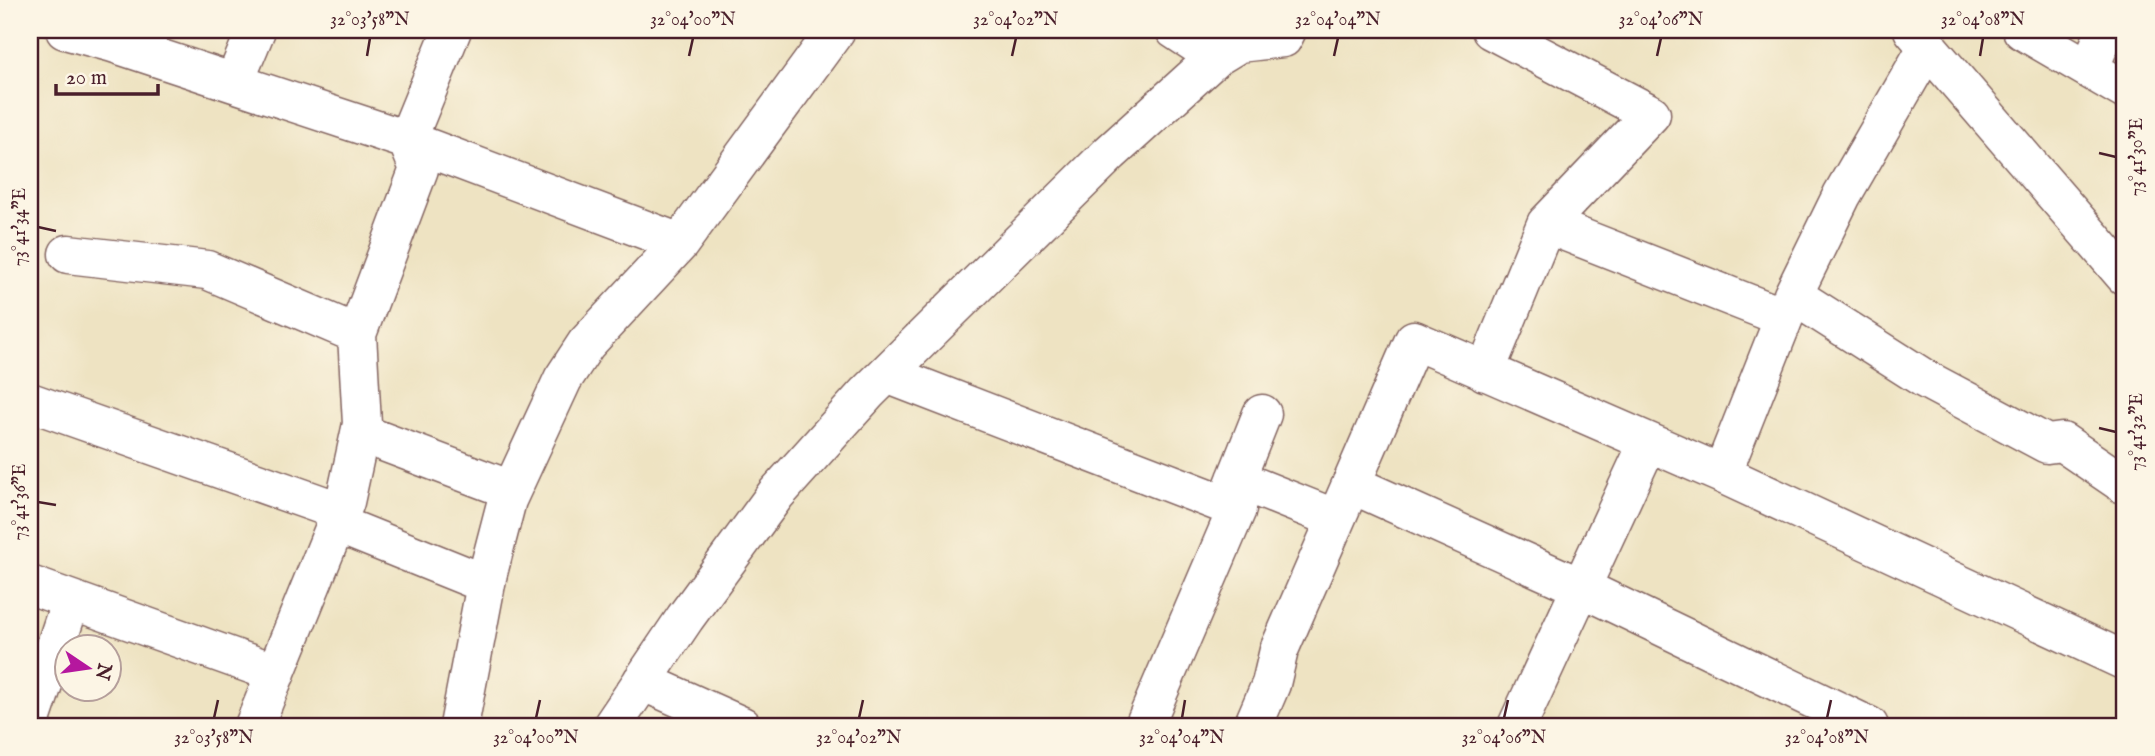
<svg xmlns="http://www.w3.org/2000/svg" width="2155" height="756" font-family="'IM FELL English',serif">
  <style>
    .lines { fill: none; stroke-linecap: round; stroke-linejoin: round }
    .minor-casing { stroke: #836460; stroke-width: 41 }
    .minor { stroke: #fff; stroke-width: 38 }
    .ticks { fill: none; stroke: #4a1f2b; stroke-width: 2.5 }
    .neatline { fill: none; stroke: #4a1f2b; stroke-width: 2.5 }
    .ticks-label { font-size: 18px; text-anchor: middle; fill: #4a1f2b }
  </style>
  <rect width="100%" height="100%" fill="#fcf5e5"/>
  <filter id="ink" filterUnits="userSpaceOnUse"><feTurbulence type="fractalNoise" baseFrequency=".0143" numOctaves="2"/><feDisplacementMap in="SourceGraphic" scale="14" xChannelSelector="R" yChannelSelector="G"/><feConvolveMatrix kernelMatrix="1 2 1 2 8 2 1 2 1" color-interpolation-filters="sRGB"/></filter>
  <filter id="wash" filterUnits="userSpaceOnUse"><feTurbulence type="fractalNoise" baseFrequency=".00686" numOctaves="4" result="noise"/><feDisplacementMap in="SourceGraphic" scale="28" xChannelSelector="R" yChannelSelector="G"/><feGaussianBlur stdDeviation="1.57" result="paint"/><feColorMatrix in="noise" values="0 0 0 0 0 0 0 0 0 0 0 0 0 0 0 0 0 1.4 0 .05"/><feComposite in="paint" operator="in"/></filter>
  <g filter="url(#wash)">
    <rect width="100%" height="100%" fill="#eee3c2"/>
  </g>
  <g filter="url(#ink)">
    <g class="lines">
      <defs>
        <path id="minor" d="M 65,30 L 113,43 L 407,140 L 680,243
          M 1175,30 L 1216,57
          M 1913,30 L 2125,276
          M 2022,30 L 2125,90
          M 2089,69 L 2106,30
          M 234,83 L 256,30
          M 1546,224 L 1783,317
          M 68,254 L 207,270 L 357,334
          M 1793,295 L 1925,379 L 2047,444 L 2062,442 L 2125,485
          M 1485,372 L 1546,224 L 1651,114 L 1491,30
          M 887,374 L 1237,509 L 1144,726
          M 30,402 L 342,512
          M 360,433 L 511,490
          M 1722,474 L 1793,295 L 1842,195 L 1928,46
          M 1236,479 L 1336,519
          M 1351,484 L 1580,587 L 1869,726
          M 1227,502 L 1262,414
          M 337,524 L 486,584
          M 30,585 L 276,673
          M 642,681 L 742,726
          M 30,723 L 71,600
          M 254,726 L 345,502 L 362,424 L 357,334 L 419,169 L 407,140 L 452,30
          M 459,726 L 488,573 L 507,500 L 563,379 L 586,344 L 680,243 L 836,30
          M 612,726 L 685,618 L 776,494 L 867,393 L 1110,153 L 1216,57 L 1239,43 L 1283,38 L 1287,30
          M 1253,726 L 1271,684 L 1279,650 L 1414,340 L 1722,474 L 2125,661
          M 1517,726 L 1648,443"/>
      </defs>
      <use href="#minor" class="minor-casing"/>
      <use href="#minor" class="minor"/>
    </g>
  </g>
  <path class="ticks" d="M 367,56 L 370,38M 689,56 L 693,38M 1012,56 L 1016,38M 1334,56 L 1338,38M 1657,56 L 1661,38M 1980,56 L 1983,38M 2099,153 L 2116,157M 38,227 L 56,231M 2099,428 L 2116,432M 38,502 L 56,505M 214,718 L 218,700M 536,718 L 540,700M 859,718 L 863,700M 1182,718 L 1185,700M 1504,718 L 1508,700M 1827,718 L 1831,700"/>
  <rect width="2155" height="756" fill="none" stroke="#fcf5e5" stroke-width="77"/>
  <g transform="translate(88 668) rotate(103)"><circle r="33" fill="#fcf5e5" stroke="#b59f9b" stroke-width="2"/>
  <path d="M0-5L12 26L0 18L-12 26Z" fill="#b5179e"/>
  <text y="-10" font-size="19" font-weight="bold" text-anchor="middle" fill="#4a1f2b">N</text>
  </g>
  <path d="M56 84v10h102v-10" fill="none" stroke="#4a1f2b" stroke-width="3.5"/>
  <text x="66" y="84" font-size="21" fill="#4a1f2b" stroke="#fcf5e5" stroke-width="5" paint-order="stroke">20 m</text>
  <rect x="38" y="38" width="2078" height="680" class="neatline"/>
  <g class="ticks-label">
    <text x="370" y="25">32°03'58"N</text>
    <text x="693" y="25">32°04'00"N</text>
    <text x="1016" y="25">32°04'02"N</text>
    <text x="1338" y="25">32°04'04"N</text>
    <text x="1661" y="25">32°04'06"N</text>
    <text x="1983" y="25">32°04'08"N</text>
    <text transform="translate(2136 157) rotate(-90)" y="6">73°41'30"E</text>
    <text transform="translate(19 227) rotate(-90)" y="6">73°41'34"E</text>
    <text transform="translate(2136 432) rotate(-90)" y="6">73°41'32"E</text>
    <text transform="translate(19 502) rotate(-90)" y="6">73°41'36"E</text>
    <text x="214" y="743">32°03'58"N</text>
    <text x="536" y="743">32°04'00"N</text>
    <text x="859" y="743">32°04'02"N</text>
    <text x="1182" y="743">32°04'04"N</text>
    <text x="1504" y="743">32°04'06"N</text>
    <text x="1827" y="743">32°04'08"N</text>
  </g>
</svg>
